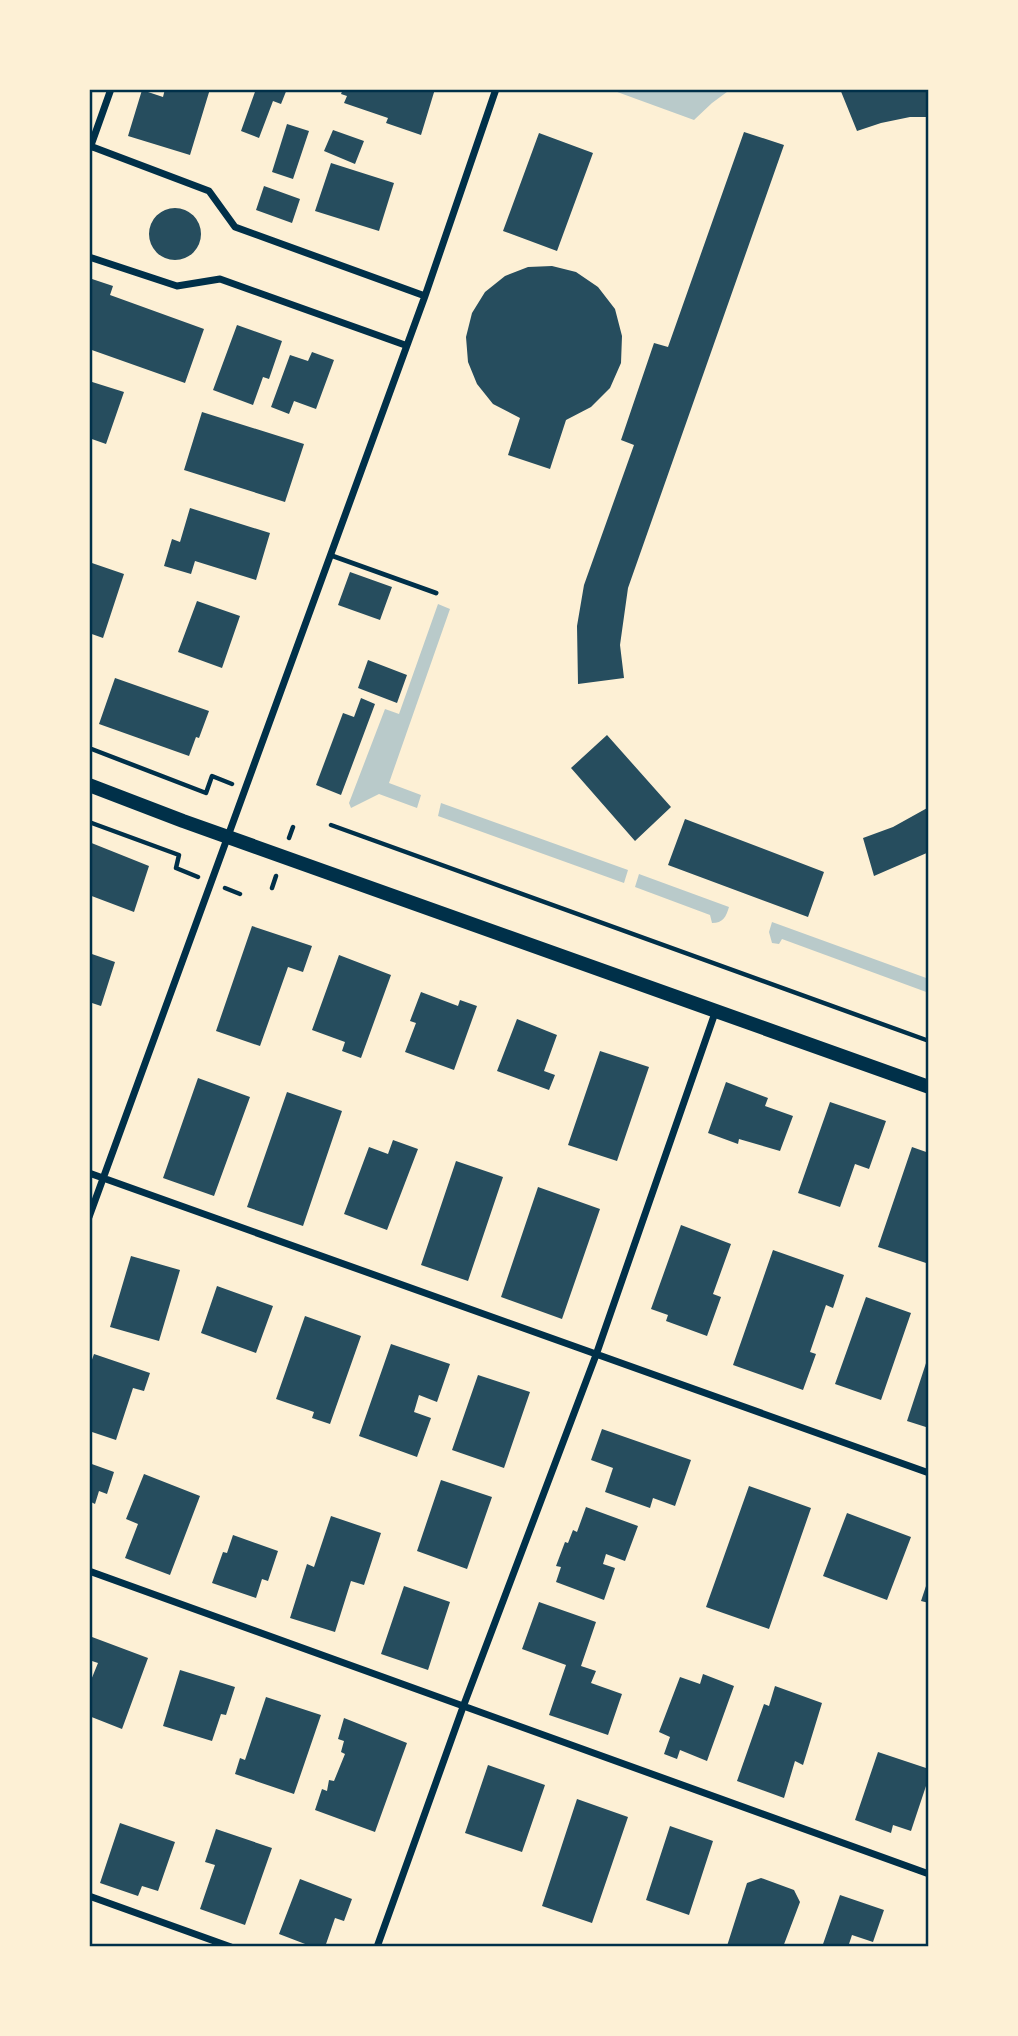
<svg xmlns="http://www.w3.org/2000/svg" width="1018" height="2036" font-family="'Crimson Pro',serif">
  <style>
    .green { fill: #b9caca }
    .building { fill: #264d5e }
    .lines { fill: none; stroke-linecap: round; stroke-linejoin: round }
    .path { stroke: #003049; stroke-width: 4.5 }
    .service { stroke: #003049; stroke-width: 5 }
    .minor { stroke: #003049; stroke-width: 7 }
    .secondary { stroke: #003049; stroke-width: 14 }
    .neatline { fill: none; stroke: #003049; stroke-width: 2.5 }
  </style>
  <rect width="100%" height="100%" fill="#fdf0d5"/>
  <path class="green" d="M 609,89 L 731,89 L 712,103 L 694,120 Z
    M 438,604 L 450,609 L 389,783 L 421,795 L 417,808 L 379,794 L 351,808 L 349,803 L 385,709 L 399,714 Z
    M 441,803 L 628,870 L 624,883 L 438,816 Z
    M 639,874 L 729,907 C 726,917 723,923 712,923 L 710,915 L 635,887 Z
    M 772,922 L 929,979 L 929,993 L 782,939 L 779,944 L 772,943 L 769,932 Z"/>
  <path class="building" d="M 165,89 L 210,89 L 190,155 L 128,136 L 142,90 L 163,97 Z
    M 256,89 L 287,89 L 281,104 L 273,101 L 259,138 L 241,131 Z
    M 343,89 L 435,89 L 421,135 L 386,123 L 388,118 L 344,103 L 347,96 L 341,94 Z
    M 840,89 L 929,89 L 929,117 L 910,117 L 881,123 L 857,131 Z
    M 287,124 L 309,131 L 293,179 L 272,172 Z
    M 333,130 L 364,141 L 355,164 L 324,151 Z
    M 744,132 L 784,145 L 628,588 L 620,645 L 624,678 L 578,684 L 577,626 L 584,585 L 634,445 L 621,440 L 654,343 L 668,347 Z
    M 539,133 L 593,153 L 557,251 L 503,231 Z
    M 331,163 L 394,183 L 379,231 L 315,211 Z
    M 264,186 L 300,199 L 292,223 L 256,210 Z
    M149 234a26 26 0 1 1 52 0a26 26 0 1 1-52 0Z
    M 552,266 L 576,272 L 598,287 L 615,309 L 622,336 L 621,363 L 610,388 L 591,407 L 566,420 L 550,469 L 508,455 L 520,418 L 493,404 L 477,384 L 468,362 L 466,337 L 472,313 L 485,292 L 505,276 L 528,267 Z
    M 89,278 L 113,286 L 110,295 L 204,329 L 185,383 L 89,349 Z
    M 237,325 L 282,341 L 269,379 L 263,377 L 253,405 L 213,390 Z
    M 312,352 L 334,360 L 316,409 L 294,401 L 289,414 L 271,407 L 290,355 L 308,361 Z
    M 89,381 L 124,392 L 106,444 L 89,438 Z
    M 202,412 L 304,444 L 285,502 L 184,470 Z
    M 190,508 L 270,533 L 256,580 L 195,561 L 191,574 L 164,566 L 172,539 L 180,542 Z
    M 89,562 L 124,574 L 103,638 L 89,633 Z
    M 350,572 L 392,587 L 380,620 L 338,605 Z
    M 197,601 L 240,616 L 222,668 L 178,652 Z
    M 368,660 L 407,675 L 397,703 L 358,688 Z
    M 115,678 L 209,711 L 199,738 L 196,737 L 189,756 L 99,724 Z
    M 361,698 L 375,704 L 341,795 L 316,785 L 343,713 L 354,717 Z
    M 607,735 L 671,807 L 635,841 L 571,768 Z
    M 929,807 L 929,852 L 874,876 L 863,838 L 893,827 Z
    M 685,819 L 824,872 L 808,917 L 668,865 Z
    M 89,842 L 149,866 L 134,912 L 89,895 Z
    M 252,926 L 312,946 L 303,972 L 288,967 L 260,1046 L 216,1031 Z
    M 89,953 L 115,962 L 101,1006 L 89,1002 Z
    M 339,955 L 391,975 L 361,1058 L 342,1051 L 345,1042 L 312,1030 Z
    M 421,992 L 458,1006 L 460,1000 L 477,1006 L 454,1070 L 405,1052 L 416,1023 L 410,1021 Z
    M 517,1019 L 557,1035 L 544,1071 L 555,1075 L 549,1090 L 497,1071 Z
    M 600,1051 L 649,1067 L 617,1161 L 568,1145 Z
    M 198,1078 L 250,1097 L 214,1196 L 163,1178 Z
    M 726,1082 L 768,1098 L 765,1106 L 793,1116 L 780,1151 L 739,1139 L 738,1144 L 708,1133 Z
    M 287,1092 L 342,1111 L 303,1226 L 247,1207 Z
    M 830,1102 L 886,1121 L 869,1169 L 855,1164 L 840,1207 L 798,1193 Z
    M 393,1140 L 418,1149 L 387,1230 L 344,1214 L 369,1147 L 388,1154 Z
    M 912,1147 L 929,1153 L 929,1264 L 878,1247 Z
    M 456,1161 L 503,1177 L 468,1281 L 421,1265 Z
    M 538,1187 L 600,1209 L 562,1319 L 501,1297 Z
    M 681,1225 L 731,1244 L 713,1294 L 721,1297 L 707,1336 L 666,1321 L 668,1315 L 651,1309 Z
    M 773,1250 L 844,1275 L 833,1308 L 826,1305 L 810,1352 L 816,1354 L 803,1390 L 733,1365 Z
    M 131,1256 L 180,1270 L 159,1341 L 110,1327 Z
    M 217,1286 L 273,1306 L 256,1353 L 201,1333 Z
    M 866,1297 L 911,1313 L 881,1400 L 835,1384 Z
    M 305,1316 L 361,1336 L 330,1424 L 312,1418 L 314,1412 L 276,1399 Z
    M 391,1344 L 450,1364 L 437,1402 L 419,1395 L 414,1412 L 431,1418 L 417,1457 L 359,1436 Z
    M 94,1354 L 150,1373 L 144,1391 L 133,1388 L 116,1440 L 89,1431 L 89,1368 Z
    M 928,1357 L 929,1358 L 929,1428 L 907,1421 Z
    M 478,1375 L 530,1392 L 504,1468 L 452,1450 Z
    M 602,1429 L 691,1460 L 675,1506 L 653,1498 L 650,1508 L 605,1492 L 613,1468 L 591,1460 Z
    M 89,1463 L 114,1472 L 107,1494 L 99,1491 L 95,1504 L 89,1501 Z
    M 144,1474 L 200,1496 L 170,1575 L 125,1558 L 138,1524 L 126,1519 Z
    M 441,1480 L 492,1497 L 467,1569 L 417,1551 Z
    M 749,1486 L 811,1508 L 769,1629 L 706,1607 Z
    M 586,1507 L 638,1526 L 625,1561 L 606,1554 L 603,1564 L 615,1568 L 604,1600 L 556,1582 L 561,1567 L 556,1566 L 565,1542 L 568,1543 L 573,1530 L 577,1532 Z
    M 847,1513 L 911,1537 L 887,1600 L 823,1576 Z
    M 331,1516 L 381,1533 L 364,1585 L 351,1581 L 335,1632 L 290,1618 L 307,1564 L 314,1567 Z
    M 233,1535 L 278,1551 L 268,1581 L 262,1579 L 256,1598 L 212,1583 L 223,1552 L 227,1553 Z
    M 928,1580 L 929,1580 L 929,1603 L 921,1601 Z
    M 404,1586 L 450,1602 L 428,1670 L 381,1654 Z
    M 539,1602 L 596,1622 L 581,1666 L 596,1671 L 591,1683 L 622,1694 L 608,1735 L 549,1715 L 566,1665 L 522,1649 Z
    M 92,1637 L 148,1658 L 122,1729 L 89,1716 L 89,1685 L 98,1663 L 89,1660 Z
    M 180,1670 L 235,1687 L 226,1715 L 221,1714 L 212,1741 L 163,1726 Z
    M 703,1674 L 734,1686 L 707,1761 L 680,1750 L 677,1759 L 664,1754 L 670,1737 L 659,1732 L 680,1677 L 700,1684 Z
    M 775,1686 L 822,1703 L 803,1765 L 795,1761 L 784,1798 L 737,1781 L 764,1704 L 769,1706 Z
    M 266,1697 L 321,1715 L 294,1794 L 235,1774 L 240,1758 L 245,1760 Z
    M 344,1718 L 407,1743 L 375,1832 L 315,1810 L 322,1789 L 327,1791 L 329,1780 L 334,1781 L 345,1754 L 341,1752 L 344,1741 L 338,1739 Z
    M 878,1752 L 929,1769 L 929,1777 L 911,1831 L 893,1825 L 891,1833 L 855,1820 Z
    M 488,1765 L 545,1785 L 522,1852 L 465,1833 Z
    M 577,1799 L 628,1817 L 592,1923 L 542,1906 Z
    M 120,1823 L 175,1842 L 158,1891 L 142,1886 L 138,1896 L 100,1883 Z
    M 670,1826 L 713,1841 L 689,1915 L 646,1900 Z
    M 216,1829 L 272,1848 L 245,1925 L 200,1909 L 215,1865 L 205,1862 Z
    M 761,1878 L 794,1890 L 800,1902 L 783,1947 L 727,1946 L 747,1883 Z
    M 300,1879 L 352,1899 L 344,1921 L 335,1918 L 325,1947 L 313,1947 L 279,1934 Z
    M 840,1895 L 884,1910 L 873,1942 L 852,1935 L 848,1947 L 822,1947 Z"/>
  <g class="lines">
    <path class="path" d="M 89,748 L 206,793 L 212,776 L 232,784
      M 89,822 L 179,855 L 176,868 L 198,877
      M 331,825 L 929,1041
      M 289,838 L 293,827
      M 225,888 L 240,894
      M 272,888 L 276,876"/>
    <path class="service" d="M 330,555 L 436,593"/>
    <path class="minor" d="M 90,146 L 209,191 L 235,227 L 425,296
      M 90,148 L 111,89
      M 89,257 L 177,286 L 220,279 L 405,345
      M 89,1173 L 929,1473
      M 89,1217 L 425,296 L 496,89
      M 89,1571 L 929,1874
      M 89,1896 L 231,1947
      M 377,1947 L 463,1707 L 596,1355 L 716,1010"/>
    <path class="secondary" d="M 89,785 L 183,821 L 929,1087"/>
  </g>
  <rect width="1018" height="2036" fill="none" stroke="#fdf0d5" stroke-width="182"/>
  <rect x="91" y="91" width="836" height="1854" class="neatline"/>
</svg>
